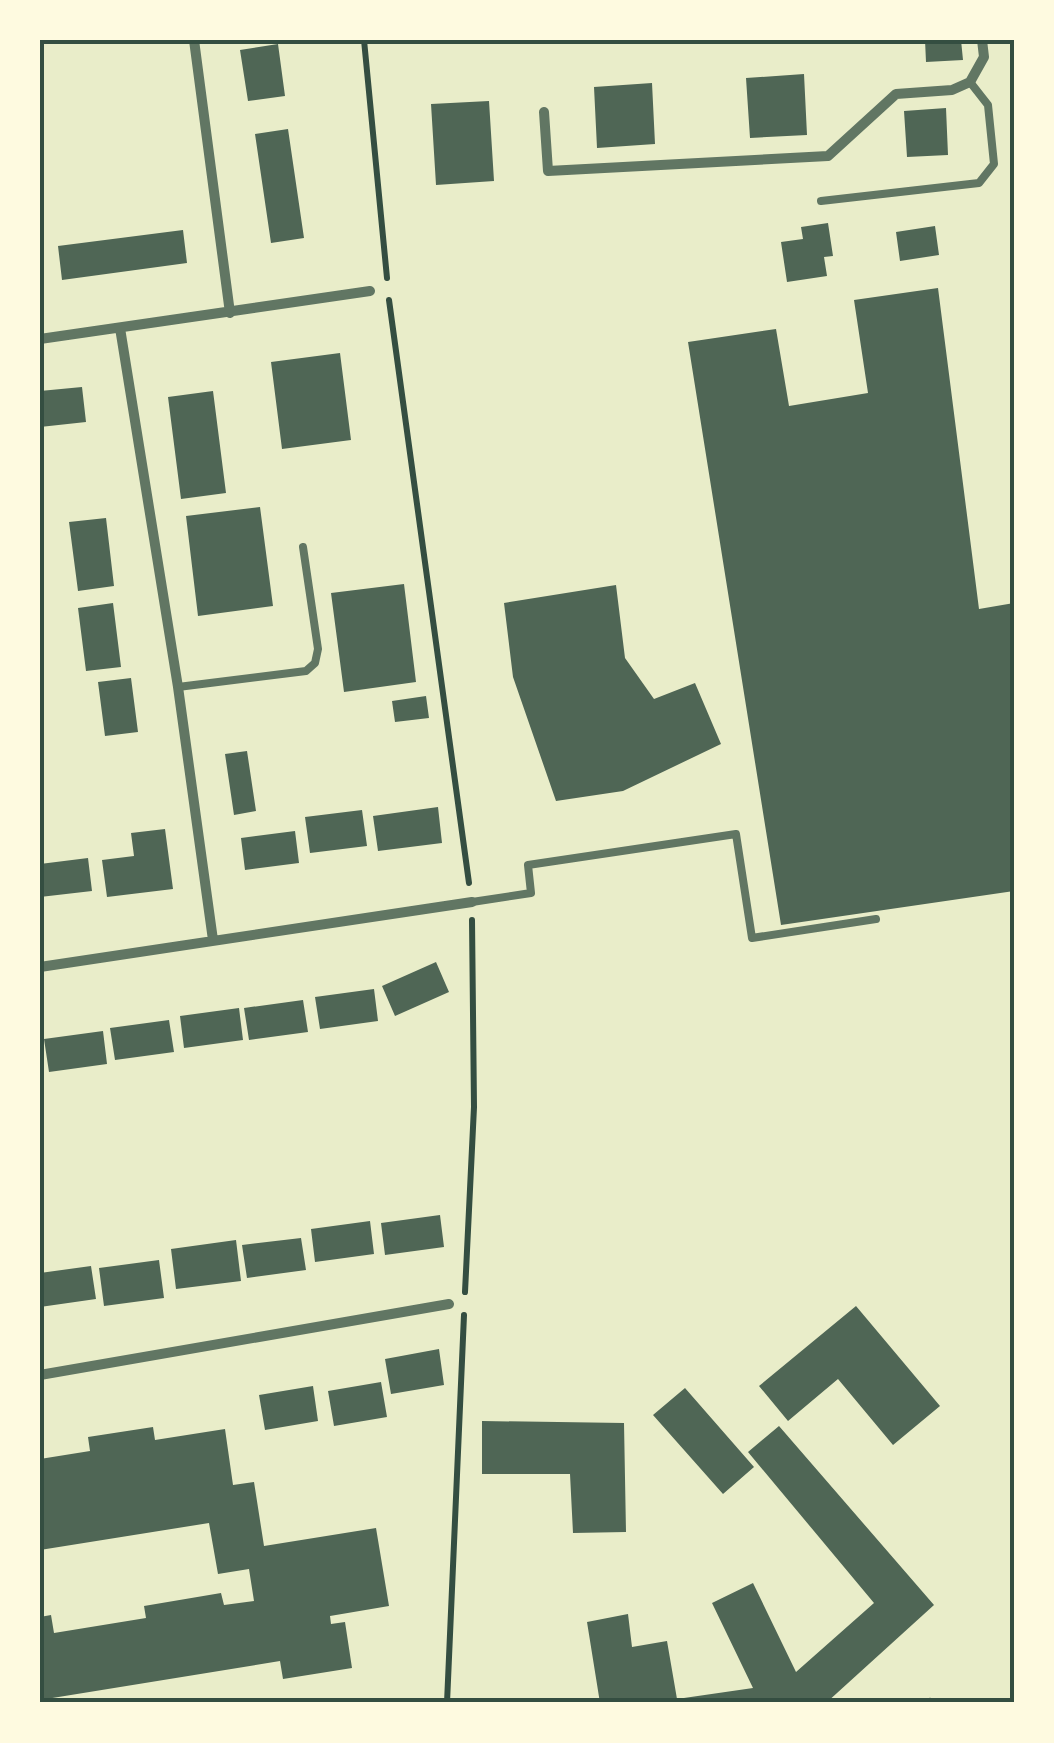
<svg xmlns="http://www.w3.org/2000/svg" width="1054" height="1743" font-family="'Fira Sans Condensed',sans-serif">
  <style>
    .building { fill: #4f6655 }
    .lines { fill: none; stroke-linecap: round; stroke-linejoin: round }
    .path { stroke: #344e41; stroke-width: 6 }
    .service { stroke: #617663; stroke-width: 8 }
    .minor { stroke: #617663; stroke-width: 10 }
    .neatline { fill: none; stroke: #344e41; stroke-width: 4 }
  </style>
  <rect width="100%" height="100%" fill="#e9edc9"/>
  <path class="building" d="M 925,40 L 961,40 L 963,60 L 926,62 Z
    M 278,44 L 285,96 L 248,101 L 240,50 Z
    M 804,74 L 807,135 L 750,138 L 746,78 Z
    M 652,83 L 655,144 L 597,148 L 594,87 Z
    M 489,101 L 494,181 L 436,185 L 431,104 Z
    M 946,108 L 948,155 L 907,157 L 904,111 Z
    M 288,129 L 304,238 L 271,243 L 255,134 Z
    M 828,223 L 833,256 L 824,257 L 827,276 L 787,282 L 781,242 L 803,239 L 801,227 Z
    M 935,226 L 939,255 L 900,261 L 896,232 Z
    M 183,230 L 187,263 L 62,280 L 58,246 Z
    M 938,288 L 979,609 L 1014,603 L 1014,891 L 781,925 L 688,342 L 776,329 L 789,406 L 868,393 L 854,300 Z
    M 340,353 L 351,440 L 282,449 L 271,362 Z
    M 82,387 L 86,422 L 40,427 L 40,391 Z
    M 213,391 L 226,493 L 181,499 L 168,397 Z
    M 260,507 L 273,606 L 198,616 L 186,516 Z
    M 106,518 L 114,586 L 78,591 L 69,522 Z
    M 404,584 L 416,682 L 344,692 L 331,593 Z
    M 616,585 L 625,658 L 654,699 L 695,683 L 721,744 L 623,791 L 556,801 L 513,677 L 504,603 Z
    M 113,603 L 121,667 L 86,671 L 78,608 Z
    M 131,678 L 138,732 L 105,736 L 98,682 Z
    M 426,696 L 429,718 L 395,722 L 392,701 Z
    M 247,751 L 256,811 L 234,815 L 225,754 Z
    M 438,807 L 442,843 L 378,851 L 373,816 Z
    M 362,810 L 367,846 L 310,853 L 305,817 Z
    M 165,829 L 173,889 L 107,897 L 102,860 L 134,856 L 131,833 Z
    M 295,831 L 299,863 L 245,870 L 241,838 Z
    M 88,858 L 92,891 L 40,897 L 40,864 Z
    M 436,962 L 449,992 L 395,1016 L 382,986 Z
    M 374,989 L 378,1021 L 320,1029 L 315,997 Z
    M 303,1000 L 308,1032 L 249,1040 L 244,1008 Z
    M 239,1008 L 243,1040 L 184,1048 L 180,1016 Z
    M 169,1020 L 174,1052 L 115,1060 L 110,1028 Z
    M 103,1031 L 107,1064 L 49,1072 L 44,1039 Z
    M 440,1215 L 444,1247 L 385,1255 L 381,1223 Z
    M 370,1221 L 374,1254 L 315,1262 L 311,1229 Z
    M 301,1238 L 306,1270 L 247,1278 L 242,1245 Z
    M 236,1240 L 241,1281 L 176,1289 L 171,1249 Z
    M 159,1260 L 164,1298 L 104,1306 L 99,1268 Z
    M 91,1266 L 96,1299 L 40,1307 L 40,1273 Z
    M 856,1306 L 940,1406 L 893,1445 L 838,1379 L 788,1421 L 759,1386 Z
    M 439,1349 L 444,1385 L 391,1394 L 385,1359 Z
    M 381,1382 L 387,1417 L 334,1426 L 328,1391 Z
    M 313,1386 L 318,1421 L 265,1430 L 259,1395 Z
    M 685,1388 L 754,1467 L 723,1494 L 653,1415 Z
    M 482,1421 L 624,1423 L 626,1532 L 573,1533 L 570,1474 L 482,1474 Z
    M 779,1426 L 934,1605 L 826,1703 L 600,1703 L 587,1622 L 628,1614 L 632,1647 L 667,1641 L 677,1699 L 753,1688 L 712,1603 L 753,1583 L 796,1672 L 874,1603 L 748,1452 Z
    M 153,1427 L 155,1440 L 225,1429 L 233,1485 L 254,1482 L 264,1546 L 376,1528 L 389,1606 L 330,1616 L 331,1624 L 345,1622 L 352,1668 L 283,1679 L 280,1661 L 40,1700 L 40,1672 L 43,1672 L 40,1617 L 51,1615 L 54,1633 L 146,1618 L 144,1606 L 221,1593 L 224,1605 L 254,1601 L 249,1569 L 218,1574 L 209,1523 L 40,1550 L 40,1459 L 90,1451 L 88,1437 Z"/>
  <g class="lines">
    <path class="path" d="M 364,40 L 387,278
      M 389,300 L 469,883
      M 465,1292 L 474,1107 L 472,920
      M 447,1703 L 464,1315"/>
    <path class="service" d="M 821,201 L 979,183 L 994,164 L 988,105 L 970,82
      M 178,687 L 306,671 L 315,663 L 318,649 L 303,547
      M 472,902 L 531,893 L 528,865 L 736,834 L 752,938 L 876,919
      M 929,1703 L 930,1702"/>
    <path class="minor" d="M 194,40 L 230,313
      M 544,112 L 548,171 L 828,156 L 896,94 L 952,90 L 970,82 L 984,57 L 982,40
      M 120,328 L 178,687 L 213,940
      M 40,339 L 370,291
      M 40,967 L 472,902
      M 40,1375 L 449,1304"/>
  </g>
  <rect width="1054" height="1743" fill="none" stroke="#fefae0" stroke-width="85"/>
  <rect x="42" y="42" width="970" height="1658" class="neatline"/>
</svg>
